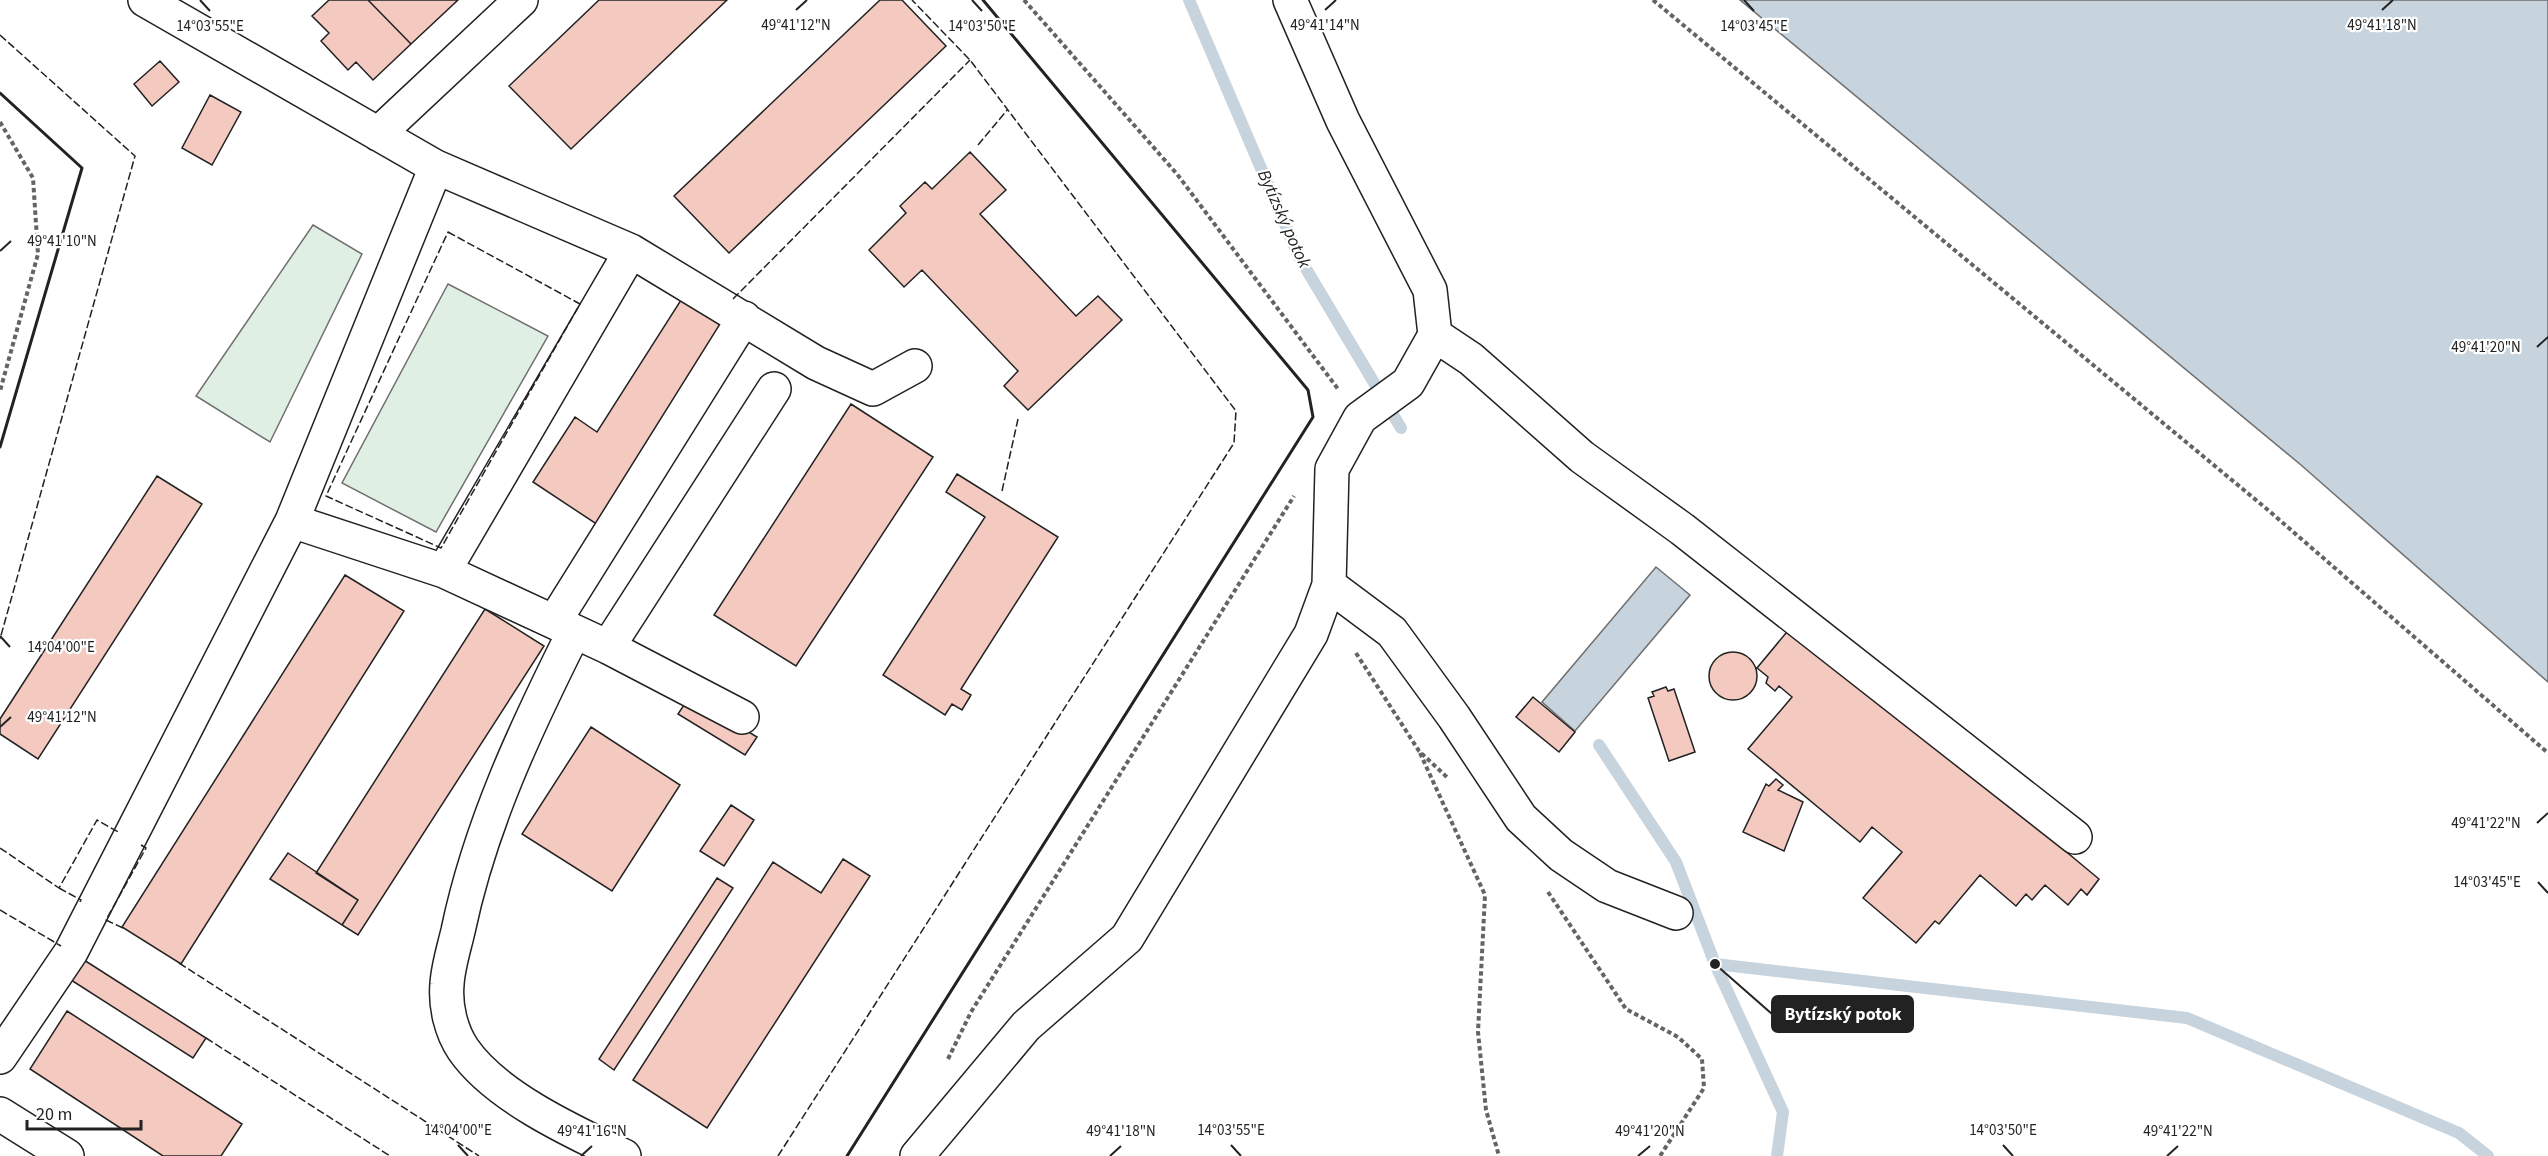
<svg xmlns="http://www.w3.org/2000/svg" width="2548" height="1156" font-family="'Source Sans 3',sans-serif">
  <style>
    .green { fill: #e0efe3; stroke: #6f6f6f; stroke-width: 1.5 }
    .water { fill: #c7d3dd; stroke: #6f6f6f; stroke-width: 1.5 }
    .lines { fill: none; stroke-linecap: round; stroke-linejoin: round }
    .stream { stroke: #c7d3dd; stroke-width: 12 }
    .building { fill: #f3c9c0; stroke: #222; stroke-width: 1.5 }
    .minor-casing { stroke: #222; stroke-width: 36 }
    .path { stroke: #646464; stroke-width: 4; stroke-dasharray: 4.5 3; stroke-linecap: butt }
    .minor { stroke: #fff; stroke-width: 33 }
    .fence { stroke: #222; stroke-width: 1.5; stroke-dasharray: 8 3; stroke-linecap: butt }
    .wall { stroke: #222; stroke-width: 3 }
    .ticks { fill: none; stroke: #222; stroke-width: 2 }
    .labels { text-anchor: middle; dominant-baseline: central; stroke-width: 4.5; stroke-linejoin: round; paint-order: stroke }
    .water-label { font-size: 18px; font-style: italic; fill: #222; stroke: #fff }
    .ticks-label { font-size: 15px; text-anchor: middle; fill: #222; stroke: #fff; stroke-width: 4.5; stroke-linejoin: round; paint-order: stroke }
    .leader { fill: none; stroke: #222; stroke-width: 2 }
    .callout-dot { fill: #222; stroke: #fff; stroke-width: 2 }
    .callout { fill: #222; stroke: #222; stroke-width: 2 }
    .callout-label { font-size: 18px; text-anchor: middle; font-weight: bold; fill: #fff }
  </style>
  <rect width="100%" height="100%" fill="#fff"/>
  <path class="green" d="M 313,225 L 362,254 L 270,442 L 196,396 Z
    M 448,284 L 548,336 L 436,532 L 342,483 Z"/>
  <path class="water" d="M 1740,0 L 2548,0 L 2548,682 L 2301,465 Z
    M 1656,567 L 1690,595 L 1575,731 L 1542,702 Z"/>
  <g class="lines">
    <path class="stream" d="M 1189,0 L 1299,257 L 1401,428
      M 1599,745 L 1676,862 L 1715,964 L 1783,1112 L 1777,1156
      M 1715,964 L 2187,1018 L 2459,1133 L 2488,1156"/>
  </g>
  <path class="building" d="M 329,0 L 368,0 L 411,44 L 373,80 L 356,62 L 348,70 L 321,41 L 329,33 L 312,16 Z
    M 368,0 L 458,0 L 411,44 Z
    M 599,0 L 727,0 L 571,149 L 509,86 Z
    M 880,0 L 902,0 L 946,46 L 729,253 L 674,196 Z
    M 160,61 L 179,82 L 152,106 L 134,84 Z
    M 210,95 L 241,112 L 212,165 L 182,148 Z
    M 970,152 L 1006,190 L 980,214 L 1076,316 L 1098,296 L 1122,320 L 1028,410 L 1004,386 L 1018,371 L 922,270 L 904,287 L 869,250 L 906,213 L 900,206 L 925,182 L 932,189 Z
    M 688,289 L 728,322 L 598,525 L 533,482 L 575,417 L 597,432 Z
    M 851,404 L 933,457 L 796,666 L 714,615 Z
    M 957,474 L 1058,537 L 961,689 L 971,695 L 962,710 L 952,704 L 945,715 L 883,675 L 985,517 L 946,492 Z
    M 157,476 L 202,504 L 38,759 L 0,734 L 0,719 Z
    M 345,575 L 404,611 L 181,964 L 122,927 Z
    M 485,609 L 544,646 L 358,935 L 342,925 L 358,900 L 316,873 Z
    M 1796,621 L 1926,735 L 2099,879 L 2087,895 L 2081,889 L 2068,905 L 2045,885 L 2032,900 L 2026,894 L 2016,906 L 1980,875 L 1939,924 L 1935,921 L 1916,943 L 1863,898 L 1902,852 L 1872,827 L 1860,842 L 1748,749 L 1792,697 L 1779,686 L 1775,691 L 1766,683 L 1768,677 L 1757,668 Z
    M1709 676a24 24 0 1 1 48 0a24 24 0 1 1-48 0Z
    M 1666,687 L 1668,691 L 1674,689 L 1695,752 L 1669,761 L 1648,698 L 1654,696 L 1652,692 Z
    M 690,696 L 757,737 L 745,755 L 678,714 Z
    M 1533,697 L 1575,732 L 1559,752 L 1516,717 Z
    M 591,727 L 680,785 L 612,891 L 522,834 Z
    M 1776,779 L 1783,785 L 1778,790 L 1803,802 L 1784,851 L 1743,832 L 1766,784 L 1769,786 Z
    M 731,805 L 754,820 L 724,866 L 700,851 Z
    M 288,853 L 358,900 L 342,925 L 270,879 Z
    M 843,859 L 870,876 L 707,1128 L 633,1080 L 773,862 L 821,893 Z
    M 717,878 L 733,888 L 614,1070 L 599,1059 Z
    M 84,960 L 206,1038 L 193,1058 L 71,980 Z
    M 67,1011 L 242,1124 L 221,1156 L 163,1156 L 30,1069 Z"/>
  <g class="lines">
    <defs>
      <path id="minor" d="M 378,134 L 521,0
        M 436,167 L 631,251 L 816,363 L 873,389 L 915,366
        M 1435,335 L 1471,359 L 1582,457 L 1682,529 L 2075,837
        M 292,521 L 444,571 L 631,251
        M 444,571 L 608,647 L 742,717
        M 1329,585 L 1392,632 L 1454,717 L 1521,818 L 1561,855 L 1607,886 L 1676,913
        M 554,622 L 744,318
        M 574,632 C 526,728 480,825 458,931 C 454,948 448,967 447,984 C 445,1006 451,1031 463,1049 C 495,1096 573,1132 624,1156
        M 608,647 L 774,389
        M 0,1057 L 71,952 L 292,521 L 436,167 L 145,0
        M 0,1114 L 67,1156
        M 917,1156 L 1026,1026 L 1127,938 L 1311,634 L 1329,585 L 1332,469 L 1360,418 L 1408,383 L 1435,335 L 1430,290 L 1343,121 L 1290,0"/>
    </defs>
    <use href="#minor" class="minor-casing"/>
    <path class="path" d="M 1024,0 L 1177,174 L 1338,389
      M 1653,0 L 2268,510 L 2548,753
      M 0,122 L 33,178 L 38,254 L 0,391
      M 1356,653 L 1419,751 L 1449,779
      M 1420,753 L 1485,895 L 1478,1032 L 1486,1110 L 1499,1156
      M 1548,892 L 1626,1009 L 1678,1037 L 1702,1059 L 1704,1088 L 1660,1156
      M 948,1059 L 971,1012 L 1294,496"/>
    <use href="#minor" class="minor"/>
    <path class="fence" d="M 0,35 L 135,156 L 0,639
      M 978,145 L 1008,109
      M 448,232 L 580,304 L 441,548 L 326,496 Z
      M 733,299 L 970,60
      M 1002,491 L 1018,419
      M 0,848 L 59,888 L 97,820 L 120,833
      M 59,888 L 81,900 L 80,902
      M 0,910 L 61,946
      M 123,928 L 106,920 L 146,848 L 141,845
      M 179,963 L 479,1156
      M 206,1038 L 390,1156
      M 778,1156 L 1234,443 L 1236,411 L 970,60 L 912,0"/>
    <path class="wall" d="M 0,93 L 82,168 L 0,447
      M 847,1156 L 1313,417 L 1308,390 L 983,0"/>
  </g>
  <path class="ticks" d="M 200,0 L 210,11M 972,0 L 982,11M 1744,0 L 1754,11M 796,10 L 807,0M 1325,10 L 1336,0M 2382,10 L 2393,0M 0,251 L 11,241M 2537,347 L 2548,337M 0,636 L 10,647M 0,727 L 11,717M 2537,823 L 2548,813M 2538,882 L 2548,893M 458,1145 L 468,1156M 1231,1145 L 1241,1156M 2003,1145 L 2013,1156M 581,1156 L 592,1146M 1110,1156 L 1121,1146M 1638,1156 L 1650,1146M 2167,1156 L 2178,1146"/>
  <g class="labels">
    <g class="water-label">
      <text transform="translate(1284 219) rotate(66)">Bytízský potok</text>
    </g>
  </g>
  <g class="ticks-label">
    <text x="796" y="30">49°41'12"N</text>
    <text x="1325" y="30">49°41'14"N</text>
    <text x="2382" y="30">49°41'18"N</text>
    <text x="210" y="31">14°03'55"E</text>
    <text x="982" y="31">14°03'50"E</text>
    <text x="1754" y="31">14°03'45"E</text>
    <text x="62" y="246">49°41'10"N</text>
    <text x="2486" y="352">49°41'20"N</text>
    <text x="61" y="652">14°04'00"E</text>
    <text x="62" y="722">49°41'12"N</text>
    <text x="2486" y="828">49°41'22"N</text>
    <text x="2487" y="887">14°03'45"E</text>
    <text x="458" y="1135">14°04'00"E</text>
    <text x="1231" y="1135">14°03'55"E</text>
    <text x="2003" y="1135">14°03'50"E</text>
    <text x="592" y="1136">49°41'16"N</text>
    <text x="1121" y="1136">49°41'18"N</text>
    <text x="1650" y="1136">49°41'20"N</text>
    <text x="2178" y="1136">49°41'22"N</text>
  </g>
  <path class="leader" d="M1715 964L1772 1014"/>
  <circle class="callout-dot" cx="1715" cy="964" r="6"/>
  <rect class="callout" x="1772" y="996" width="141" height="36" rx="6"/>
  <g class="callout-label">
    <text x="1843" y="1020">Bytízský potok</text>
  </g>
  <path d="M27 1120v9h114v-9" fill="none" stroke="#222222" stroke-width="3"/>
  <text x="36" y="1120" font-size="18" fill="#222222" stroke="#ffffff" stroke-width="4.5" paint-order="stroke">20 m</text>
</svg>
